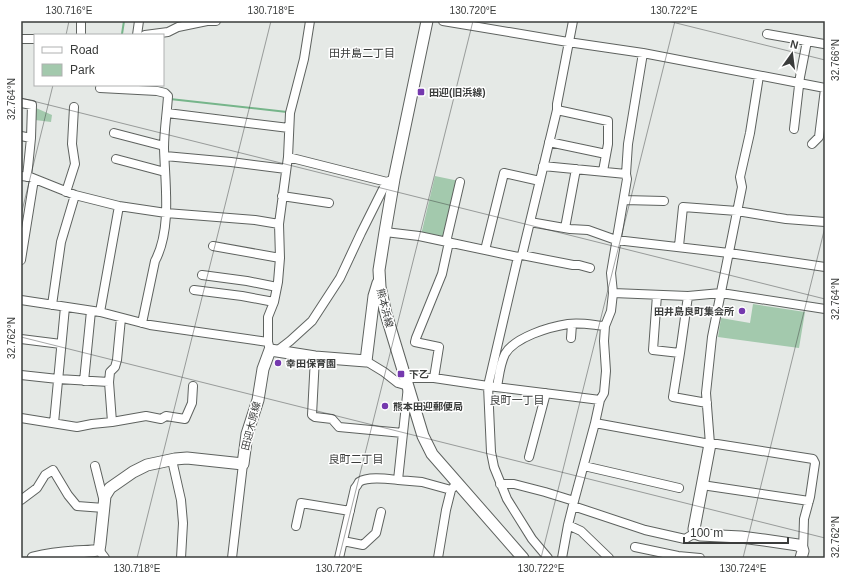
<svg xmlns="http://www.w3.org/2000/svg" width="846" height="579" font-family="Arial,'Noto Sans JP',sans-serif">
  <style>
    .green { fill: #a3c9ad }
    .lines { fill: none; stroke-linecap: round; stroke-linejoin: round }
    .stream { stroke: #76b58a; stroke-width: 2 }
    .street-casing { stroke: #5e625f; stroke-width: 10 }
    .secondary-casing { stroke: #5e625f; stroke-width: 13 }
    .street { stroke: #fff; stroke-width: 8 }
    .secondary { stroke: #fff; stroke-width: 11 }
    .ticks { fill: none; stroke: #3a3c3b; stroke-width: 1; stroke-opacity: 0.45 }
    .poi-dot { fill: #7539ae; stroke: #fff; stroke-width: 1.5 }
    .labels { text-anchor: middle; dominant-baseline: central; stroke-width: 3; stroke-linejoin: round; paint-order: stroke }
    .poi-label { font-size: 10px; font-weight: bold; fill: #3a3c3b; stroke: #fff; text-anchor: start }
    .street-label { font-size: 10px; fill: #3a3c3b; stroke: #fff }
    .neighbourhood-label { font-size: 11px; fill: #3a3c3b; stroke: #fff }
    .neatline { fill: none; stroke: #3a3c3b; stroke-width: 1.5 }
    .ticks-label { font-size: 10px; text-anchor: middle; fill: #3a3c3b }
  </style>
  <rect width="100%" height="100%" fill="#e5e9e6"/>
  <path class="green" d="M 36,108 L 52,115 L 51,122 L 35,120 Z
    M 435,176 L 459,181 L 445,240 L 421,235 Z
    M 753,304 L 805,312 L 799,348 L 718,337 L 721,318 L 750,323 Z"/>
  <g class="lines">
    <path class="stream" d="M 122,34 L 124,21
      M 170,99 L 287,112"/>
    <defs>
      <path id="street" d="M 443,21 L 568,42 L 643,53 L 825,88
        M 767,34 L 824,44
        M 81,35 L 81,23
        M 137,35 L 139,21
        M 145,35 L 168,32 L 178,27 L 207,21 L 216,21
        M 21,39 L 35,39
        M 100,88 L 157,91 L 165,93 L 168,96 C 167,113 164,131 164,148 C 165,184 172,229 155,261 L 142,323
        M 21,103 L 32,105 L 31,138 L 27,177
        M 557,110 L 608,121 L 608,144 L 603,171
        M 167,113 L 289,128
        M 794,129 L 800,77 L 807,41
        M 114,133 L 164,146
        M 21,136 L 31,138
        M 549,142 L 606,154
        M 812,144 L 819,137 L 825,89
        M 165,156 L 231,162 L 286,169
        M 288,157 L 387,182
        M 116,159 L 165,172
        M 543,166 L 626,174
        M 21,176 L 30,177 L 75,195 L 119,206 L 166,213 L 255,220 L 279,224
        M 66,192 L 75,164 L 72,144 L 74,107
        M 282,196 L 329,203
        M 624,200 L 664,201
        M 530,222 L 570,229 L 588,230 L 616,240 L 729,253 L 825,267
        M 565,228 L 576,169
        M 385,232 L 419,236 L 518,257 L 488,386 L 491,452 L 494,467 L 507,499 L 532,539 L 548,558
        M 446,242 L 460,182
        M 213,246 L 280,258
        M 679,246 L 683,207 L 737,211 L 786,219 L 825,222
        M 485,250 L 504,173 L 540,181
        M 522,255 L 573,265 L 579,265 L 590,268
        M 518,257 L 522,255 L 557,110 L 557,104 L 573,21
        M 21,260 L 34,179
        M 202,275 L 247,281 L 277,287
        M 194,290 L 242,296 L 274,302
        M 613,293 L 688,296 L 721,293 L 825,309
        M 657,295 L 653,350 L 680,353
        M 688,296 L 680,353 L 673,397 L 707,403
        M 21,300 L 100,312 L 150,325 L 268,342
        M 52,305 L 61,242 L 75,195
        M 100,312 L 119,206
        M 571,338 L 572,324
        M 21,339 L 61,344
        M 270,350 L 268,342 L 268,317 L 274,302 L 278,282 L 280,258 L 279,224 L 288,157 L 290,113 L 304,59 L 310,21
        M 277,351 L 290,341 L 312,321 L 340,278 L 361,233 L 383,189 L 387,182 L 394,179
        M 315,357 L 312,415 L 315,417 L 332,419 L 339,427 L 403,433
        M 21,375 L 58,379 L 109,382
        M 406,378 L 434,378 L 488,386 L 600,400
        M 434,378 L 439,347 L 415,342 L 416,338 L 442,274 L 449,242
        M 84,381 L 91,311
        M 497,387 C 499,376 500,364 505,354 C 515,337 549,327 568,324 C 580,322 593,325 605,326
        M 21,418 L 77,427 L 92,424 L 112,422 L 146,416 L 161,419 L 166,416 L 185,419 L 192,403 L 193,386
        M 112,422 L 109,382 L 110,372 L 115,367 L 117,360 L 121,318
        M 54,423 L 65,307
        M 595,423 L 710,444 L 706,393 L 712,337 L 742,187 L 740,177 L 750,133 L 759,76
        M 710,444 L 717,444 L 813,459 L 815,463 L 810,497 L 804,519 L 803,551
        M 529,457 L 546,393
        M 172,460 L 181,500 L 183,523 L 181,558
        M 95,466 L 104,502
        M 584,466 L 679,488
        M 398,480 L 422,482 L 451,490
        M 500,484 L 514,484 L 545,492 L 574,501
        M 702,485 L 809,501
        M 21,500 L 37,488 L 45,475 L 53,470 L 68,495 L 77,506 L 104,508
        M 573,506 L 645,530 L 685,539 L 695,533
        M 568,525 L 581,531 L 609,558
        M 296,526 L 301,503 L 350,511
        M 343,541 L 363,545 L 376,533 L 381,512
        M 635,547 L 678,556 L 700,558
        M 99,550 L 105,558
        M 232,558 L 243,464
        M 339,558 L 355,488 C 357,486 358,484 359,482 C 368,476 388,479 398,480 L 408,386 L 398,383 L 384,372 L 366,361
        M 438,558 L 446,510 L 451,490 L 457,483
        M 562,558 L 568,525 L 574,501 L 595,423 L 600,400 L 604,393 L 606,371 L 604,341 L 605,326 L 611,311 L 613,293 L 611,273 L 627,179 L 626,174 L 628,144 L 643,53"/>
      <path id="secondary" d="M 427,21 L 394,179 L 385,232 L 379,270 L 380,287 L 386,314 L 423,436 L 432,454 L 523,558
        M 710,444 L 694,529 L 695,533 L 700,535 L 741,537 L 764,540 L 798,545 L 802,548 L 803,551 L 801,558
        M 33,558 C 46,555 60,553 74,552 C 82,551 90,552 99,550 L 100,544 L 105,496 L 110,488 L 133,472 L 147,465 L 175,459 L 187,458 L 243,464 L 247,434 L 258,400 L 263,369 L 270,350 L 277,351 L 315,357 L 366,361 L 374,296 L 378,283"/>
    </defs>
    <use href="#street" class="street-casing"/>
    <use href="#secondary" class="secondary-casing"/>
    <use href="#street" class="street"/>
    <use href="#secondary" class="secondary"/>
  </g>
  <path class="ticks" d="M 668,21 L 825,60M 66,35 L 69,21M 21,98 L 825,299M 21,215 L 53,85M 21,337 L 825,538M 137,558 L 271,21M 339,558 L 473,21M 541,558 L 675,21M 743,558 L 825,227"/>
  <g class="poi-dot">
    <rect x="417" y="88" width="8" height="8" rx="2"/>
    <circle cx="742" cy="311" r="4"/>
    <circle cx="278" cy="363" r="4"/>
    <rect x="397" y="370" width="8" height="8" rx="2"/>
    <circle cx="385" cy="406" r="4"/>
  </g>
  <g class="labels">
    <g class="poi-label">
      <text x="429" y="92">田迎(旧浜線)</text>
      <text x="734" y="311" text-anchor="end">田井島良町集会所</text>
      <text x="286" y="363">幸田保育園</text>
      <text x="409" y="374">下乙</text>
      <text x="393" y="406">熊本田迎郵便局</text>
    </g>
    <g class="street-label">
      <text transform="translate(385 308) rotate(76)">熊本浜線</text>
      <text transform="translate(251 426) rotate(-76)">田迎木原線</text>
    </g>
    <g class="neighbourhood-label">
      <text x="362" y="53">田井島二丁目</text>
      <text x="517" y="400">良町一丁目</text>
      <text x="356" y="459">良町二丁目</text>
    </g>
  </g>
  <rect width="846" height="579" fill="none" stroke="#ffffff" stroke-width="44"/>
  <rect x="34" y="34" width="130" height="52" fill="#ffffff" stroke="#b0b1b1"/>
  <rect x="42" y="47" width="20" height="6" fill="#ffffff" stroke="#b0b1b1"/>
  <text x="70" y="54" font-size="12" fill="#3a3c3b">Road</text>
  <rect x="42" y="64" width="20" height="12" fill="#a3c9ad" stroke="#b0b1b1"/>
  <text x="70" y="74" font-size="12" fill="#3a3c3b">Park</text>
  <g transform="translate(792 54) rotate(14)" stroke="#ffffff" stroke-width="3" paint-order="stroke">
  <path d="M0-3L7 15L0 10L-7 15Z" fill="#3a3c3b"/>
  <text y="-6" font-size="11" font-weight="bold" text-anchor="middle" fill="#3a3c3b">N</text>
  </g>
  <path d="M684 537v6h104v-6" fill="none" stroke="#3a3c3b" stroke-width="2"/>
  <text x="690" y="537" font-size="12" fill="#3a3c3b" stroke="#ffffff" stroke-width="3" paint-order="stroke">100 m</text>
  <rect x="22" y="22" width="802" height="535" class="neatline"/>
  <g class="ticks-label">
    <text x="69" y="14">130.716°E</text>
    <text x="271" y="14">130.718°E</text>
    <text x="473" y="14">130.720°E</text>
    <text x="674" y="14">130.722°E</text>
    <text transform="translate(835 60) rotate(-90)" y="4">32.766°N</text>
    <text transform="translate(11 99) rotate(-90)" y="4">32.764°N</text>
    <text transform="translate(835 299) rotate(-90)" y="4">32.764°N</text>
    <text transform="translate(11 338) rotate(-90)" y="4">32.762°N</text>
    <text transform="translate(835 537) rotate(-90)" y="4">32.762°N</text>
    <text x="137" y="572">130.718°E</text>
    <text x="339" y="572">130.720°E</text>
    <text x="541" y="572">130.722°E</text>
    <text x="743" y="572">130.724°E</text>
  </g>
</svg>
